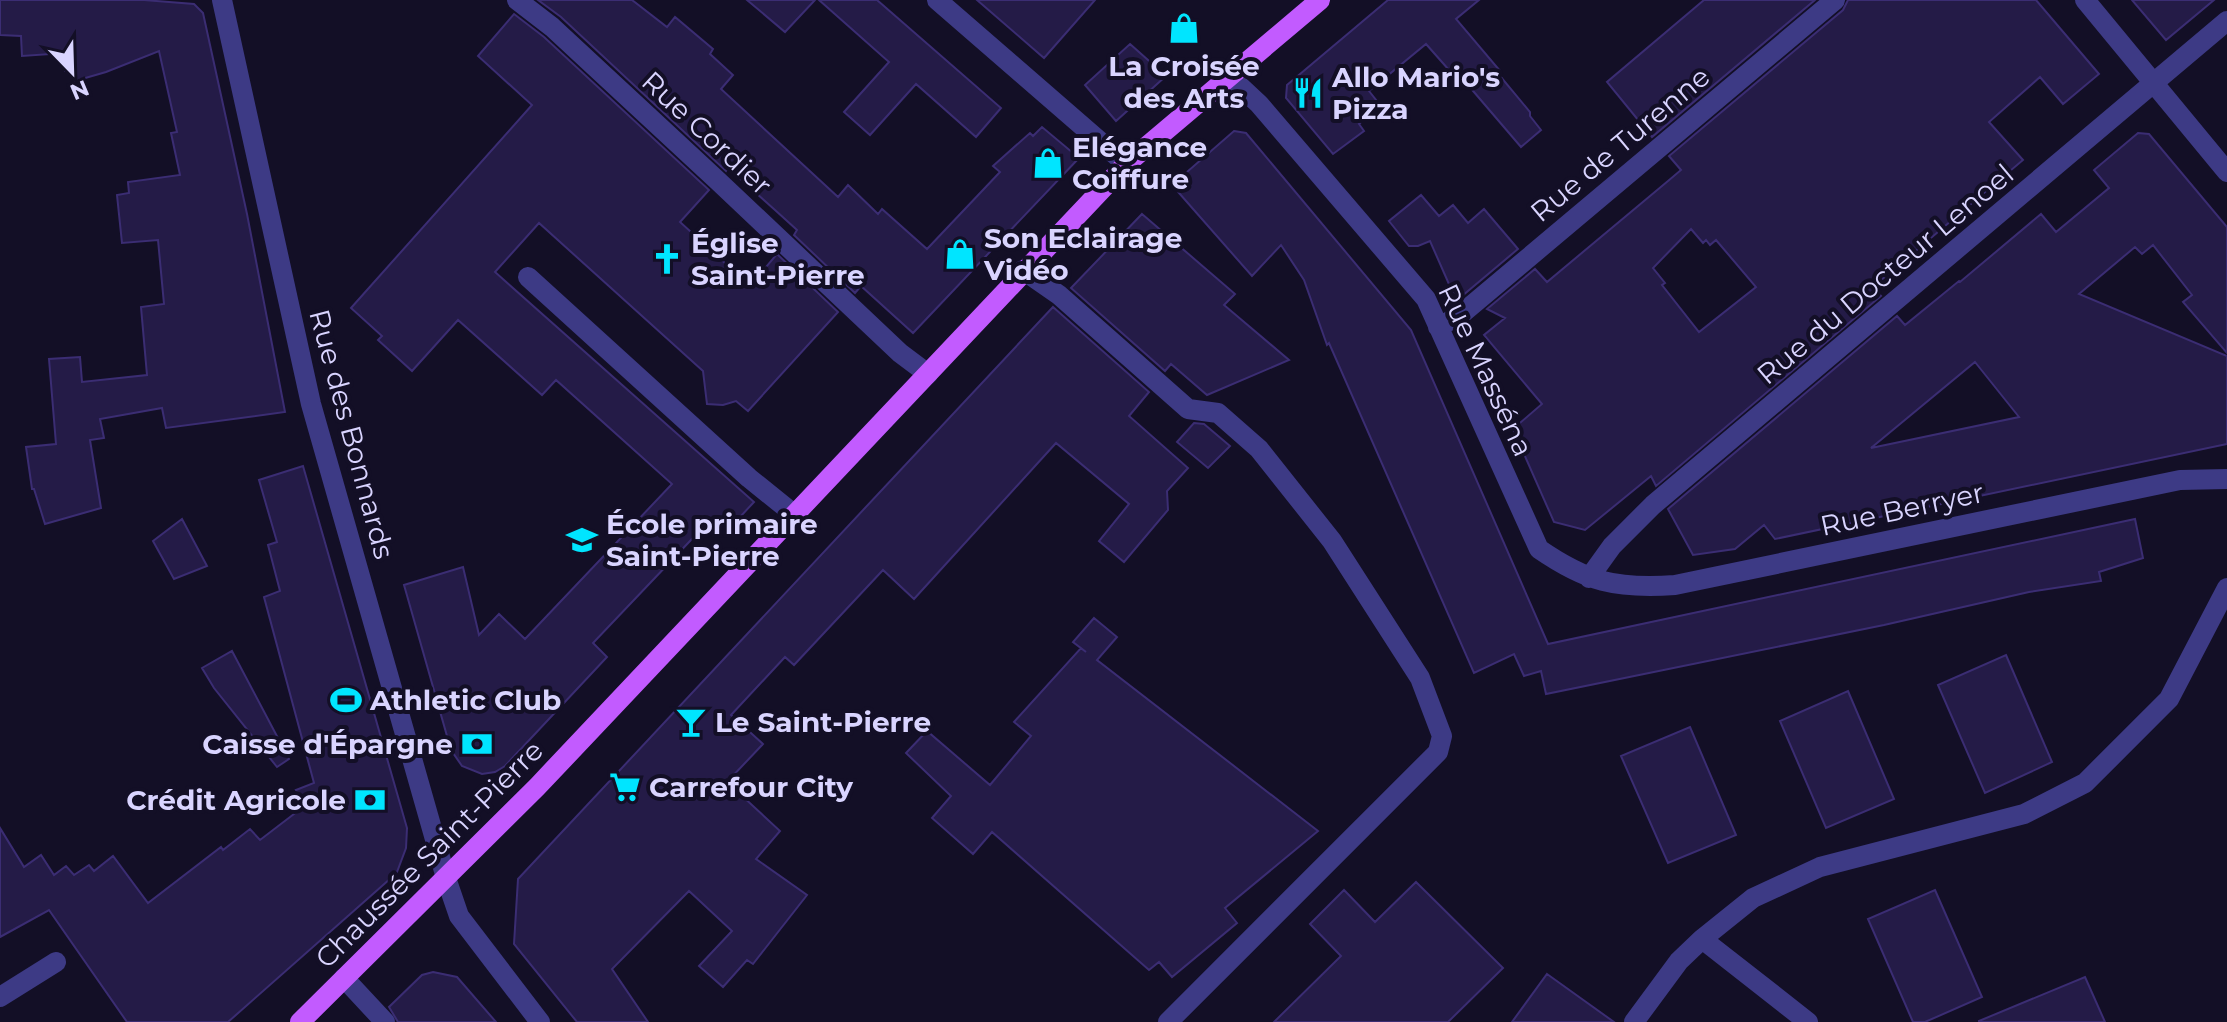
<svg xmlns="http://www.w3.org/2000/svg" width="2227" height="1022" font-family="Montserrat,sans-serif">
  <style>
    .building { fill: #241b47; stroke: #3b2d73; stroke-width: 2; fill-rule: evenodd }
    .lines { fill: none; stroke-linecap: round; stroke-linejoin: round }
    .minor { stroke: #3d3a85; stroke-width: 20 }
    .major { stroke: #c25bff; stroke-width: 20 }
    .labels { text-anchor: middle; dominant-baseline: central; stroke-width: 8; stroke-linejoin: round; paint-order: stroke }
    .poi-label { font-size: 28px; font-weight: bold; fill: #d9d4ff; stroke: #130f26; text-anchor: start }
    .street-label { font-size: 28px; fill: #d9d4ff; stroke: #130f26 }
  </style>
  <rect width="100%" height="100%" fill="#130f26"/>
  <path class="building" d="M 0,0 L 144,0 L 194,4 L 203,13 L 247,214 L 285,412 L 166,428 L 162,408 L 100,419 L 104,438 L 90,440 L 101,508 L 45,524 L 34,489 L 32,489 L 26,447 L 56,444 L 49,359 L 80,357 L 82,382 L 147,375 L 141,307 L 164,304 L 158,240 L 122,243 L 117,195 L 129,193 L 128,182 L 180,175 L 171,133 L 177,132 L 159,51 L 106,72 L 75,81 L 73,71 L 65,71 L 65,53 L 22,56 L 21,36 L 0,35 Z
    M 538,0 L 632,0 L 667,27 L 675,17 L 713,49 L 710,54 L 733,75 L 721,89 L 838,197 L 848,185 L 878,214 L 882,209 L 927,249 L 1000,172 L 993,166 L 1030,133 L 1033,136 L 1042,127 L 1079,158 L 913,333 L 861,286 L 855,293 L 794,235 L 797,230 L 775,210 L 728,168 L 726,171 L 561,17 Z
    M 747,0 L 815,0 L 785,32 Z
    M 819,0 L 877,0 L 1001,108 L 976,137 L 916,84 L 870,135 L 844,112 L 889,62 Z
    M 977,0 L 1095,0 L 1044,58 Z
    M 1388,0 L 1479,0 L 1456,19 L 1501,72 L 1500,76 L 1530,112 L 1530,116 L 1541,130 L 1521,147 L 1456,71 L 1449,70 L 1426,44 L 1369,91 L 1380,105 L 1359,124 L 1364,131 L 1333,154 L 1286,98 L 1287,85 Z
    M 1704,0 L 1815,0 L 1652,137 L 1607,82 Z
    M 1848,0 L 2036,0 L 2099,74 L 2063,104 L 2040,77 L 1989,122 L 2023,160 L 1873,287 L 1881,296 L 1656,486 L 1651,476 L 1585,530 L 1554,522 L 1513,429 L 1542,404 L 1484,335 L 1505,318 L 1487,309 L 1535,269 L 1547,282 L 1668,181 L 1681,170 L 1669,156 L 1843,10 ZM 1691,229 L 1703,243 L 1706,240 L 1710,245 L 1716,240 L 1756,287 L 1699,332 L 1662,285 L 1665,283 L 1653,268 Z
    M 2132,0 L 2214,0 L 2166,40 Z
    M 514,14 L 544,37 L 709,190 L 680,222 L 750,286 L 777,254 L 838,312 L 748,411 L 736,401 L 723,405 L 707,404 L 703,371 L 539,223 L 495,272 L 754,502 L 725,533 L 710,520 L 593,643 L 607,657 L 505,766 L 495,772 L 482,774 L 462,766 L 451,750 L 404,585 L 463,567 L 479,635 L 499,614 L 525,639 L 672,484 L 556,380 L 542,395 L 458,320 L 412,371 L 378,340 L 382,336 L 351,308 L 532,105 L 478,56 Z
    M 1130,44 L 1166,76 L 1116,121 L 1085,85 Z
    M 1234,131 L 1246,133 L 1411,330 L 1548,644 L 2135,519 L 2143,558 L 2099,572 L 2101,581 L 2029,592 L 1884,625 L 1546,694 L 1541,671 L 1524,676 L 1514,654 L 1474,673 L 1329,343 L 1327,345 L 1304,280 L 1281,245 L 1252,276 L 1172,185 Z
    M 2138,133 L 2149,134 L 2227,227 L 2227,353 L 2183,302 L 2192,295 L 2153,245 L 2142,254 L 2135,247 L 2079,294 L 2227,356 L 2227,444 L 1775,539 L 1764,525 L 1735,549 L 1693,555 L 1668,509 L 1897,316 L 1905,325 L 1959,281 L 1960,282 L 2041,214 L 2056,232 L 2109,188 L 2094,170 ZM 1975,362 L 2019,417 L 1871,448 Z
    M 1421,195 L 1439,216 L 1453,205 L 1468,223 L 1484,209 L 1518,249 L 1462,296 L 1452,291 L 1430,241 L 1418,246 L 1409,246 L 1389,221 Z
    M 1142,214 L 1235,294 L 1224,305 L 1289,360 L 1207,395 L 1171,364 L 1165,371 L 1071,288 Z
    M 1053,307 L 1149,392 L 1129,416 L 1188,468 L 1167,491 L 1168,510 L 1124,562 L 1099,541 L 1129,504 L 1056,443 L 914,599 L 883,570 L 794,665 L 785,657 L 731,715 L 763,744 L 727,782 L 780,831 L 756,859 L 807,895 L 753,964 L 747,960 L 723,987 L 699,966 L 732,931 L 689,891 L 612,969 L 648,1022 L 577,1022 L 514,944 L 518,879 Z
    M 1194,423 L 1204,424 L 1230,446 L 1208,468 L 1177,442 Z
    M 303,466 L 407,828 L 406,848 L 397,872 L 391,878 L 228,1022 L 127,1022 L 49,910 L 0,937 L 0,828 L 24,867 L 41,855 L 54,875 L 66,866 L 74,875 L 89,865 L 94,871 L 113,856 L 148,903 L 221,847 L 223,850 L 250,829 L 260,840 L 307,804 L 296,790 L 314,783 L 264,597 L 280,591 L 268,545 L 277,542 L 259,480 Z
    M 182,519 L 207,566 L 174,579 L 153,541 Z
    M 1094,618 L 1117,637 L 1097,660 L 1318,831 L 1225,908 L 1237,923 L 1172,977 L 1159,962 L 1149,970 L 992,832 L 973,854 L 932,818 L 951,796 L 906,753 L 927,731 L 990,785 L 1031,736 L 1014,722 L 1081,648 L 1086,652 L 1073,642 Z
    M 232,651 L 289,759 L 277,767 L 214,688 L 202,668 Z
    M 2006,655 L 2052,762 L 1985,793 L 1938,685 Z
    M 1848,691 L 1894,799 L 1826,828 L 1780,721 Z
    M 1690,727 L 1736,835 L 1668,863 L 1621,756 Z
    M 1416,882 L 1503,968 L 1448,1022 L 1274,1022 L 1341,956 L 1310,924 L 1344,890 L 1375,922 Z
    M 1935,890 L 1982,997 L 1925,1022 L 1913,1022 L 1868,919 Z
    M 433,972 L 457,977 L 496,1022 L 398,1022 L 389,1007 L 422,975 Z
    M 1547,974 L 1614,1022 L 1512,1022 Z
    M 2085,977 L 2105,1022 L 1979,1022 L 1979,1021 Z"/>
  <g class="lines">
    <path class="minor" d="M 222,0 L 311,404 L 446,878 L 459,916 L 540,1022
      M 517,0 L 552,27 L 718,181 L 900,353 L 928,374
      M 937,0 L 1126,164
      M 2085,0 L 2227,172
      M 1229,76 L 1259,104 L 1426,299 L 1539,549 C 1587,582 1615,589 1675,585 L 2180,480 L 2227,479
      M 1023,270 L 1059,295 L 1188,409 L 1218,413 L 1259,449 L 1332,541 L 1420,678 L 1442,736 L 1438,752 L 1168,1022
      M 528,277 L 749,478 L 795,515
      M 1438,327 L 1459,316 L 1835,0
      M 1589,578 L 1612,546 L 1653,505 L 2227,21
      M 1702,939 L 1808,1022
      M 344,978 L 385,1022
      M 0,997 L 56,962
      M 1634,1022 L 1679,961 L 1702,939 L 1753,898 L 1820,867 L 2024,814 L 2085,783 L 2169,699 L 2227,588"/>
    <path class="major" d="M 300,1022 L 537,787 L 1126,164 L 1320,0"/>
  </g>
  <defs>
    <symbol id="shop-bare" viewBox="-9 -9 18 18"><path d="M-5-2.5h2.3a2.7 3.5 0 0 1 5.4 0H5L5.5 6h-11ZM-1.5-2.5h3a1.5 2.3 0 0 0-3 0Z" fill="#00e5ff" stroke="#130f26" stroke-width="2.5" paint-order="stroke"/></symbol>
    <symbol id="restaurant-bare" viewBox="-9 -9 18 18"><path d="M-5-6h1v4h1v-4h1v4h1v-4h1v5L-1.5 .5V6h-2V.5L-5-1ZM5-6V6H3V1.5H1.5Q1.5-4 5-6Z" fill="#00e5ff" stroke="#130f26" stroke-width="2.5" paint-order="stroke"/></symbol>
    <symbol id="church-bare" viewBox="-9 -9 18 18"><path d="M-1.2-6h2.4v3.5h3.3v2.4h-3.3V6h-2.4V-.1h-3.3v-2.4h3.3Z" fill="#00e5ff" stroke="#130f26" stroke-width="2.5" paint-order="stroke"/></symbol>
    <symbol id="school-bare" viewBox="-9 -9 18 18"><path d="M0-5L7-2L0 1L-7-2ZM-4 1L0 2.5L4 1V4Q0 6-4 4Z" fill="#00e5ff" stroke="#130f26" stroke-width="2.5" paint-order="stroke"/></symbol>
    <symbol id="stadium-bare" viewBox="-9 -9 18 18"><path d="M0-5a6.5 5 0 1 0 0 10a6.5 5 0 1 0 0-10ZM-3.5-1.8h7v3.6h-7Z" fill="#00e5ff" stroke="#130f26" stroke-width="2.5" paint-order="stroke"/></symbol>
    <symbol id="bar-bare" viewBox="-9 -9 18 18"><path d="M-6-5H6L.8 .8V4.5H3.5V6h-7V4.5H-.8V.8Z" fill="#00e5ff" stroke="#130f26" stroke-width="2.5" paint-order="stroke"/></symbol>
    <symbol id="bank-bare" viewBox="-9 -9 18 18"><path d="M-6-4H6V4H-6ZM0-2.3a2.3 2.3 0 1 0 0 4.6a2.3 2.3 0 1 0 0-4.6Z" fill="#00e5ff" stroke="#130f26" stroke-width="2.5" paint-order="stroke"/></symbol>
    <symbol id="supermarket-bare" viewBox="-9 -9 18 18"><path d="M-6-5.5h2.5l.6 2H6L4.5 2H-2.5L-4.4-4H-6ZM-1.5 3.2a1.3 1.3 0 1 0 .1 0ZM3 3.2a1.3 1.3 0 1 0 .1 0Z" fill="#00e5ff" stroke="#130f26" stroke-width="2.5" paint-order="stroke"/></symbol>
  </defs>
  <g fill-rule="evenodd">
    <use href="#shop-bare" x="1162" y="6" width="44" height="44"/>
    <use href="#restaurant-bare" x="1286" y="71" width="44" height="44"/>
    <use href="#shop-bare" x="1026" y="141" width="44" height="44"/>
    <use href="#shop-bare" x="938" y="232" width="44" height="44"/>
    <use href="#church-bare" x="645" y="237" width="44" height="44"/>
    <use href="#school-bare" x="560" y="518" width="44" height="44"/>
    <use href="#stadium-bare" x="324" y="678" width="44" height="44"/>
    <use href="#bar-bare" x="669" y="700" width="44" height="44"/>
    <use href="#bank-bare" x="455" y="722" width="44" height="44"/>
    <use href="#supermarket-bare" x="603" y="765" width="44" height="44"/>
    <use href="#bank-bare" x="348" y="778" width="44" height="44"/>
  </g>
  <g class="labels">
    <g class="poi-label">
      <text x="1184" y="66" text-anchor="middle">La Croisée<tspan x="1184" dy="32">des Arts</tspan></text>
      <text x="1332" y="77">Allo Mario's<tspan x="1332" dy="32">Pizza</tspan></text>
      <text x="1072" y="147">Elégance<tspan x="1072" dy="32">Coiffure</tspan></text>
      <text x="984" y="238">Son Eclairage<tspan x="984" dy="32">Vidéo</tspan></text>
      <text x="691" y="243">Église<tspan x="691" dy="32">Saint-Pierre</tspan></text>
      <text x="606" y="524">École primaire<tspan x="606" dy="32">Saint-Pierre</tspan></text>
      <text x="370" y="700">Athletic Club</text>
      <text x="715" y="722">Le Saint-Pierre</text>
      <text x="453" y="744" text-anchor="end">Caisse d'Épargne</text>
      <text x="649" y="787">Carrefour City</text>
      <text x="346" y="800" text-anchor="end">Crédit Agricole</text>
    </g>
    <g class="street-label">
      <text transform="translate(707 133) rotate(43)">Rue Cordier</text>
      <text transform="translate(1620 144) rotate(-40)">Rue de Turenne</text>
      <text transform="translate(1885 274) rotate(-40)">Rue du Docteur Lenoel</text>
      <text transform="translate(1486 370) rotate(65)">Rue Masséna</text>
      <text transform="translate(352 434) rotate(75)">Rue des Bonnards</text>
      <text transform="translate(1902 509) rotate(-12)">Rue Berryer</text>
      <text transform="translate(429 854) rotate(-45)">Chaussée Saint-Pierre</text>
    </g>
  </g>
  <g transform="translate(72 72) rotate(157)" stroke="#130f26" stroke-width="6" paint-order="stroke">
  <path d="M0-6L14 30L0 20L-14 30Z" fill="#d9d4ff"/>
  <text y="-12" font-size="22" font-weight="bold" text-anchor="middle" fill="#d9d4ff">N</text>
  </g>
</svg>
